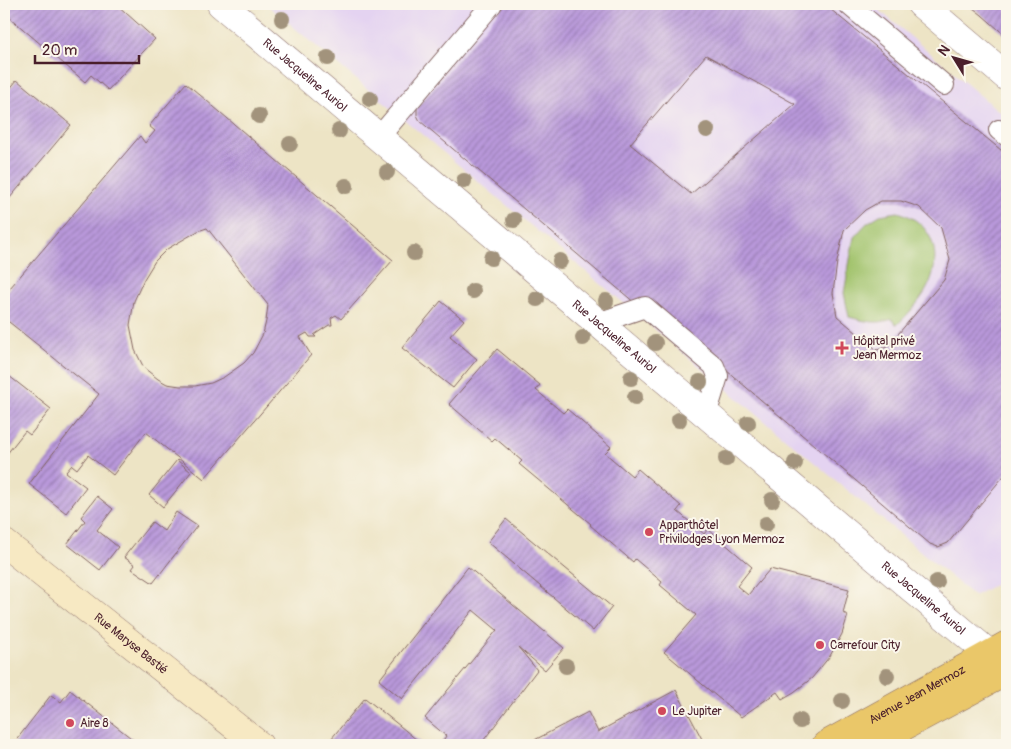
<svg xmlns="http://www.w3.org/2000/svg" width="1011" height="749" font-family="Pangolin,sans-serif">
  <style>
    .built { fill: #e4d3f1 }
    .green { fill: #a1c36c; stroke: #76714c }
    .building { fill: url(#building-hatch); fill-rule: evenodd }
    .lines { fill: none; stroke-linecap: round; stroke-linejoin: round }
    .lane-casing { stroke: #836461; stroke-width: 22 }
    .street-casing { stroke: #836461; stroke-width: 29 }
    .secondary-casing { stroke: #836461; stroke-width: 29 }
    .primary-casing { stroke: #836461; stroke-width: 29 }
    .lane { stroke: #fff; stroke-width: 20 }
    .street { stroke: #fff; stroke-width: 28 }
    .secondary { stroke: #f7e9c3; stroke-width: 28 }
    .primary { stroke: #eac769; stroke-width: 28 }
    .tree { fill: #a2937b }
    .poi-dot { fill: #d1495b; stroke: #fbf7ec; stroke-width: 2 }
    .labels { text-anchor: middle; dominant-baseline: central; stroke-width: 4; stroke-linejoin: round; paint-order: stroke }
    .street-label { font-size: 12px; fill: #4a1f2b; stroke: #fbf7ec }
    .poi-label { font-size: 12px; fill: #4a1f2b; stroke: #fbf7ec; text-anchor: start }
  </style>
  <defs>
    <pattern id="building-hatch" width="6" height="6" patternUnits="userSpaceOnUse" patternTransform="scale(1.25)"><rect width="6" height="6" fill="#b999db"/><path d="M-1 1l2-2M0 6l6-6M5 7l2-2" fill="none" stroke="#987cb2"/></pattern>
  </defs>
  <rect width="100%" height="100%" fill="#fbf7ec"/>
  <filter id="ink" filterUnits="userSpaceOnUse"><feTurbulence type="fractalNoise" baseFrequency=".02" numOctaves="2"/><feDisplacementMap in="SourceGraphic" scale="10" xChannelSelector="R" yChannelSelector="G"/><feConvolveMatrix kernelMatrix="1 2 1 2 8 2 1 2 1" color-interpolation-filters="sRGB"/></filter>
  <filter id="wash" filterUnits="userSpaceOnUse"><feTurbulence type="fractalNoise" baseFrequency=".0096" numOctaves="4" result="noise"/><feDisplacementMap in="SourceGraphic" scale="20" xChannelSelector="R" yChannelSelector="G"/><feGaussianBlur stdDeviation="1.12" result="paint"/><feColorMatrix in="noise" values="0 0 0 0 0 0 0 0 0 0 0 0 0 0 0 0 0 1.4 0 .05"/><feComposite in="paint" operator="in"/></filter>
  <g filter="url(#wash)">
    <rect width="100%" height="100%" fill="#ede4c5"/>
    <path class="built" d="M 266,4 L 872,4 L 1007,118 L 1007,578 L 974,596 Z"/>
    <path class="green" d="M 898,212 C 936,223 944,260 925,292 C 917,305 907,315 897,325 L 892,319 C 877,325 864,321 849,317 L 844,293 L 854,237 L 867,223 L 880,215 Z"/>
    <g id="blocks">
      <path class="building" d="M 4,4 L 116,4 L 155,39 L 108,90 L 91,75 L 85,82 L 9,17 L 4,23 Z
        M 505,4 L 824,4 L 1007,155 L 1007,472 L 948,543 L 938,547 L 930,544 L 672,324 L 655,320 L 420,121 L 417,115 L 417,108 ZM 706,55 L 795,104 L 691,194 L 630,144 ZM 881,201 L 901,201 L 919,207 L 941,228 L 950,260 L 944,280 L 887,347 L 877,350 L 837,316 L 833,293 L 837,262 L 844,230 L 865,210 Z
        M 968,4 L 1007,4 L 1007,37 L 982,15 Z
        M 17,80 L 71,125 L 4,205 L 4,96 Z
        M 186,83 L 393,260 L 341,319 L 336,315 L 331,318 L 332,325 L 329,325 L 314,335 L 316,337 L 310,337 L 307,333 L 300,337 L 311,355 L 204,479 L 146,432 L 113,475 L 88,455 L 77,469 L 72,465 L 66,472 L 86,487 L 66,513 L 29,484 L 99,394 L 4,318 L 4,295 L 140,136 L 145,143 L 155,131 L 149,126 ZM 207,228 L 268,305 L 266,321 L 263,334 L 253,353 L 244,363 L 224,377 L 211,383 L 195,386 L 180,386 L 167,384 L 158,379 L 144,368 L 135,350 L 130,325 L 134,301 L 144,279 L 155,261 L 167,249 L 198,231 Z
        M 441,301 L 464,320 L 450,336 L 477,359 L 453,388 L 402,348 Z
        M 497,349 L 540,385 L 536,390 L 563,413 L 567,409 L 611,447 L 605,453 L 632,476 L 638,469 L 681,506 L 677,511 L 704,534 L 708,529 L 752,567 L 737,586 L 748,595 L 770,569 L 849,589 L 843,613 L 848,615 L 842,634 L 830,656 L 812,678 L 794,692 L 782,699 L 777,692 L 741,717 L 664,652 L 696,615 L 660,585 L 662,582 L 635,559 L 633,562 L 590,525 L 591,524 L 519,464 L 522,461 L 495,438 L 492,441 L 449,404 Z
        M 4,372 L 51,409 L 30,435 L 25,431 L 6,455 L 4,453 Z
        M 177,460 L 191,472 L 163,507 L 149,495 Z
        M 97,496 L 113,509 L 97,530 L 118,547 L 100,570 L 67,544 L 85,521 L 81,517 Z
        M 176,512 L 197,526 L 153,583 L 132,569 L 135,565 L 124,557 L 152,522 L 164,531 Z
        M 506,519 L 612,607 L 593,631 L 488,542 Z
        M 468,567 L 564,648 L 545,670 L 518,647 L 537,670 L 480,745 L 440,745 L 446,736 L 425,718 L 497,630 L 473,610 L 402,699 L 379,680 Z
        M 70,690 L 140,745 L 17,745 L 14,743 L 51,695 L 61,702 Z
        M 676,690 L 703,741 L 695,745 L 525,745 L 588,712 L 598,732 Z
        M 365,698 L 400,726 L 423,745 L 326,745 Z"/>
    </g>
  </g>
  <g filter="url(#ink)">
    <use href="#blocks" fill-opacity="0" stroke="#836461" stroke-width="1"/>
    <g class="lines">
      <defs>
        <path id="lane" d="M 848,4 L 944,85
          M 999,130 L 1007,136
          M 379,137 L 492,4
          M 598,323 L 645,307 L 714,366 L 718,376 L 706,415"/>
        <g id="street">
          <path id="s1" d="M 221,4 L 1006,668"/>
          <path d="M 921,4 L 1007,77"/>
        </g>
        <g id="secondary">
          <path id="s2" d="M 4,543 L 259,745"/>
        </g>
        <g id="primary">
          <path id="s3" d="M 826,745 L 1007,645"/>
          <path d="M 869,745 L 1007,671"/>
        </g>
      </defs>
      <use href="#lane" class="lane-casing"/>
      <use href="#street" class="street-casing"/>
      <use href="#secondary" class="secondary-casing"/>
      <use href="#primary" class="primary-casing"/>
      <use href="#lane" class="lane"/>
      <use href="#street" class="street"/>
      <use href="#secondary" class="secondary"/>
      <use href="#primary" class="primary"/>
    </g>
    <g class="tree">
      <circle cx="282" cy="19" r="8"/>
      <circle cx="328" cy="58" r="8"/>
      <circle cx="370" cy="99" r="8"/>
      <circle cx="259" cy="116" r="8"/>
      <circle cx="707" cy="130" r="8"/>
      <circle cx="339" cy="131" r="8"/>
      <circle cx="290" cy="144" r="8"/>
      <circle cx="387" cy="172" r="8"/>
      <circle cx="464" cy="181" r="8"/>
      <circle cx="346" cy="186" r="8"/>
      <circle cx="514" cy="220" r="8"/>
      <circle cx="414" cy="253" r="8"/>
      <circle cx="491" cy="258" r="8"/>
      <circle cx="560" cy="261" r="8"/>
      <circle cx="473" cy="291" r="8"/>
      <circle cx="537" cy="299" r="8"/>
      <circle cx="606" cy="301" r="8"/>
      <circle cx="583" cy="338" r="8"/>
      <circle cx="655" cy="343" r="8"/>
      <circle cx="631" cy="378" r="8"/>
      <circle cx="700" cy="382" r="8"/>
      <circle cx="635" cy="397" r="8"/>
      <circle cx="679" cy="420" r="8"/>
      <circle cx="748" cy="423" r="8"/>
      <circle cx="726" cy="459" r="8"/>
      <circle cx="795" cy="463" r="8"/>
      <circle cx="772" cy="500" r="8"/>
      <circle cx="766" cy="524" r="8"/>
      <circle cx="937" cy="582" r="8"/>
      <circle cx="566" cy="666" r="8"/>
      <circle cx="887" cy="676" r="8"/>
      <circle cx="842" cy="701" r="8"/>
      <circle cx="800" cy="721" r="8"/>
    </g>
  </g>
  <g class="poi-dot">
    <path d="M839.5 340.5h5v5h5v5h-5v5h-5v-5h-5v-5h5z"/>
    <circle cx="649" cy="532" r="5"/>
    <circle cx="820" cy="645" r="5"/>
    <circle cx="662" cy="711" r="5"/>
    <circle cx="70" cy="723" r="5"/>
  </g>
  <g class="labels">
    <g class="street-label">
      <text stroke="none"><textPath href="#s1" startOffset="110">Rue Jacqueline Auriol</textPath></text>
      <text stroke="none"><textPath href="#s1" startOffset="515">Rue Jacqueline Auriol</textPath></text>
      <text stroke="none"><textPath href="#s1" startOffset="920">Rue Jacqueline Auriol</textPath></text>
      <text stroke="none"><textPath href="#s2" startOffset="162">Rue Maryse Bastié</textPath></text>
      <text stroke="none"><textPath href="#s3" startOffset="104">Avenue Jean Mermoz</textPath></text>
    </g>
    <g class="poi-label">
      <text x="853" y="341">Hôpital privé<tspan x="853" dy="14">Jean Mermoz</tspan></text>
      <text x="659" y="525">Apparthôtel<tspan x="659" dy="14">Privilodges Lyon Mermoz</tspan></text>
      <text x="830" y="645">Carrefour City</text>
      <text x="672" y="711">Le Jupiter</text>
      <text x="80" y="723">Aire 8</text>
    </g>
  </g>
  <rect width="1011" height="749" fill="none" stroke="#fbf7ec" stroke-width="20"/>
  <g transform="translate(954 58) rotate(307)" stroke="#fbf7ec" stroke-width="4" paint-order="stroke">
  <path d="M0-4L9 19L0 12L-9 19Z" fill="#4a1f2b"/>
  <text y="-8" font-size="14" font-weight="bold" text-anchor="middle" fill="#4a1f2b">N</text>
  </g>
  <path d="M35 55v8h104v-8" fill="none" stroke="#4a1f2b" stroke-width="2.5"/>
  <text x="42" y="55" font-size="15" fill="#4a1f2b" stroke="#fbf7ec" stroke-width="4" paint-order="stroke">20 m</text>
</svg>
